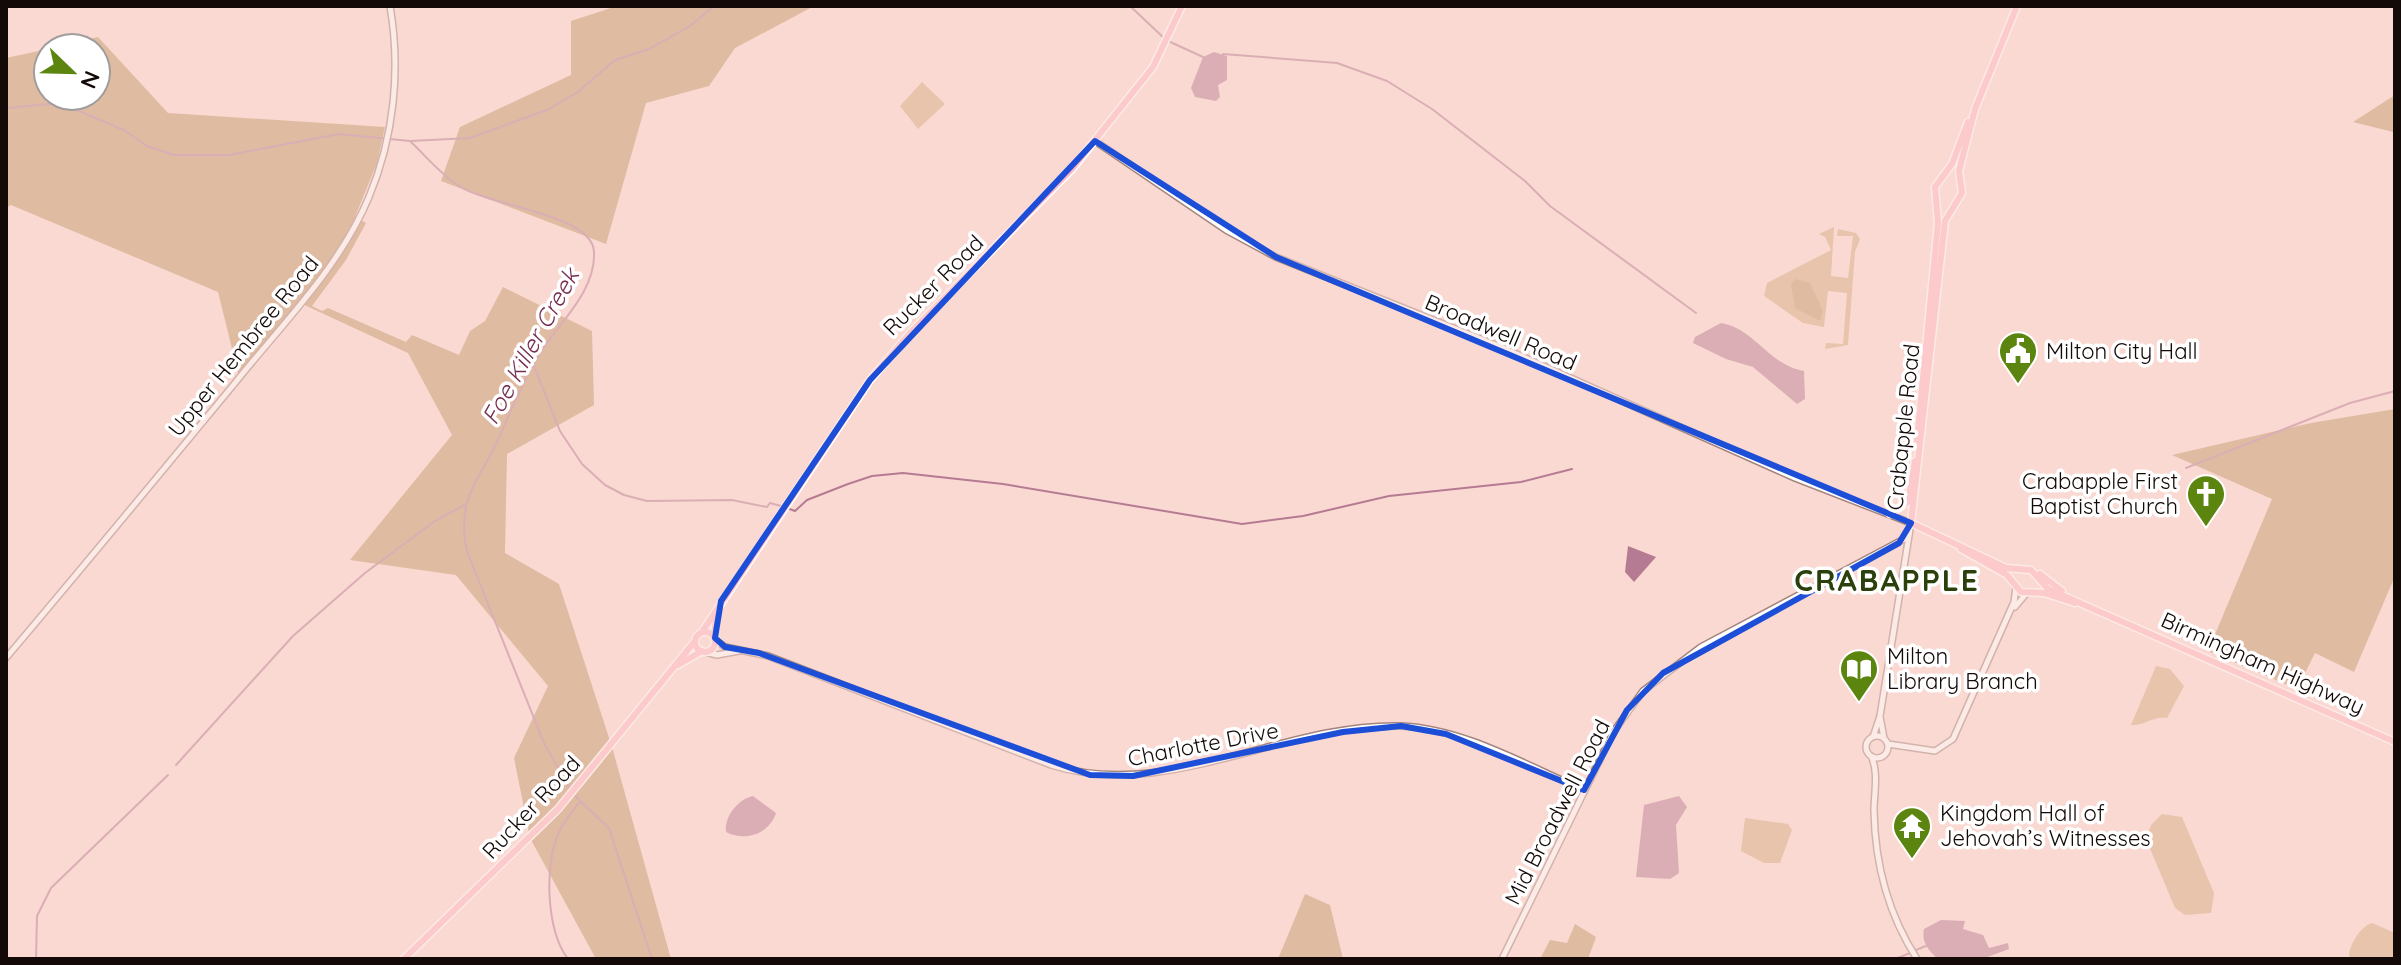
<svg xmlns="http://www.w3.org/2000/svg" width="2401" height="965" font-family="Quicksand,sans-serif">
  <style>
    .green { fill: #d2ac7f }
    .forest { fill: #be9768 }
    .water { fill: #b57b92 }
    .lines { fill: none; stroke-linecap: round; stroke-linejoin: round }
    .stream { stroke: #b57b92; stroke-width: 2 }
    .minor-casing { stroke: #a3857e; stroke-width: 8 }
    .major-casing { stroke: #fff; stroke-width: 9 }
    .minor { stroke: #fff; stroke-width: 5 }
    .major { stroke: #feb8c1; stroke-width: 6 }
    .marked { fill: none; stroke: #1d4ed8; stroke-width: 6; stroke-linejoin: round }
    .labels { text-anchor: middle; dominant-baseline: central; stroke-width: 7; stroke-linejoin: round; paint-order: stroke }
    .street-label { font-size: 22px; fill: #130907; stroke: #fff }
    .poi-label { font-size: 22px; fill: #130907; stroke: #fff; text-anchor: start }
    .water-label { font-size: 24px; font-style: italic; fill: #772f50; stroke: #fff }
    .district-label { font-size: 30px; font-weight: bold; letter-spacing: 2px; fill: #2c400c; stroke: #fff }
  </style>
  <rect width="100%" height="100%" fill="#fad9d2"/>
  <path class="green" d="M 922,82 L 945,104 L 918,129 L 900,106 Z
    M 1834,227 L 1831,276 L 1848,278 L 1853,236 L 1837,236 L 1838,229 L 1856,233 L 1860,239 L 1855,252 L 1848,345 L 1825,349 L 1826,343 L 1843,344 L 1847,293 L 1828,291 L 1824,327 L 1803,323 L 1764,296 L 1767,283 L 1831,250 L 1825,237 L 1819,234 Z
    M 2156,666 L 2170,669 L 2184,686 L 2167,718 C 2153,716 2144,726 2131,725 Z
    M 2162,814 L 2182,817 L 2214,893 L 2211,913 L 2185,915 L 2175,908 L 2146,839 L 2151,825 Z
    M 1745,818 L 1788,824 L 1792,830 L 1780,863 L 1764,863 L 1741,851 Z
    M 2372,923 L 2395,933 L 2395,959 L 2354,959 L 2349,956 C 2349,945 2361,926 2372,923 Z"/>
  <path class="forest" d="M 617,6 L 814,6 L 735,48 L 709,86 L 646,103 L 606,244 L 441,181 L 460,127 L 571,75 L 571,21 Z
    M 98,37 L 168,113 L 385,127 L 377,163 L 355,217 L 366,223 L 346,260 L 312,306 L 322,311 L 328,308 L 406,342 L 412,335 L 459,355 L 470,331 L 485,321 L 503,287 L 592,331 L 594,405 L 507,454 L 505,553 L 559,584 L 612,747 L 671,959 L 596,959 L 530,838 L 514,758 L 548,686 L 456,575 L 350,560 L 452,435 L 408,353 L 298,302 L 240,381 L 218,292 L 11,205 L 6,208 L 6,58 L 48,49 L 48,96 L 96,96 L 96,48 L 50,48 Z
    M 2395,95 L 2393,132 L 2353,122 Z
    M 1795,279 L 1810,283 L 1823,311 L 1820,321 L 1795,308 L 1791,285 Z
    M 2395,409 L 2395,576 L 2354,672 L 2315,653 L 2297,689 L 2208,651 L 2272,499 L 2172,455 L 2311,423 Z
    M 1305,894 L 1330,905 L 1343,959 L 1278,959 Z
    M 1575,924 L 1596,937 L 1588,959 L 1540,959 L 1550,940 L 1567,943 Z"/>
  <path class="water" d="M 1214,52 L 1227,56 L 1227,80 L 1218,85 L 1220,97 L 1216,101 L 1195,97 L 1191,88 L 1203,57 Z
    M 1721,323 C 1754,328 1770,366 1804,371 L 1805,399 L 1797,404 L 1753,367 L 1726,359 L 1693,343 L 1695,337 Z
    M 1628,546 L 1656,557 L 1634,582 L 1625,572 Z
    M 753,796 L 776,813 C 769,834 746,842 726,832 C 724,817 738,799 753,796 Z
    M 1679,796 L 1687,807 L 1676,825 L 1679,873 L 1670,879 L 1636,877 L 1644,805 Z
    M 1941,920 L 1965,921 L 1963,929 L 1983,935 L 1989,948 L 2008,943 L 2009,949 L 1982,959 L 1938,959 C 1929,951 1921,942 1924,929 Z"/>
  <g class="lines">
    <path class="stream" d="M 1130,6 L 1166,40 L 1203,57
      M 1223,54 L 1337,63 L 1387,81 L 1432,109 L 1525,181 L 1550,206 L 1696,313
      M 6,108 L 60,103 L 124,130 L 147,146 L 174,155 L 229,155 L 339,134 L 410,141 L 470,138 L 547,110 L 578,92 L 615,60 L 649,49 L 690,26 L 714,6
      M 410,141 C 426,156 440,174 459,186 C 489,206 593,214 594,252 C 596,291 559,323 540,353 C 522,381 510,415 495,446 C 486,465 471,485 466,506 C 463,523 463,538 468,554 L 544,743 L 570,789
      M 533,364 L 560,431 L 582,464 L 605,485 L 624,495 L 647,501 L 732,500 L 767,507 L 770,503 L 781,506
      M 2186,468 L 2350,403 L 2395,391
      M 787,508 L 795,511 L 807,500 L 848,484 L 872,476 L 903,473 L 1003,484 L 1242,524 L 1303,516 L 1389,496 L 1521,482 L 1572,469
      M 176,765 L 293,636 L 365,573 L 435,521 L 466,504
      M 580,801 L 609,828 L 652,959
      M 1916,950 L 1926,946
      M 36,959 L 37,916 L 51,888 L 168,775
      M 568,959 C 546,930 544,864 559,832 C 564,821 573,811 580,801 L 574,794
      M 1895,959 L 1910,953"/>
    <defs>
      <path id="minor" d="M 1095,141 L 1226,230 L 1276,257 L 1501,347 L 1795,478 L 1911,523 L 1880,716 L 1873,737
        M 2015,607 L 2026,594
        M 715,640 L 725,647 L 768,656 L 1051,765 C 1168,802 1282,723 1400,726 C 1463,728 1527,766 1584,790
        M 705,652 L 717,655 L 739,651
        M 6,658 C 83,567 159,475 235,383 C 282,324 340,267 369,197 C 394,137 401,70 390,6
        M 1880,717 L 1884,738
        M1866 747a11 11 0 1 1 22 0a11 11 0 1 1-22 0Z
        M 1888,744 L 1935,751 L 1953,739 L 2014,602 L 2016,587
        M 1871,756 C 1879,772 1874,793 1874,811 C 1875,864 1888,914 1917,959
        M 1502,959 L 1614,731 L 1643,691 L 1701,647 L 1908,537"/>
      <path id="major" d="M 1917,440 L 1938,223 L 1935,187 L 1952,164 L 1968,122
        M 1890,514 L 1908,502 L 1915,461
        M 1911,523 L 2006,568 L 2031,570 L 2048,589 L 2395,742
        M 1911,523 L 1945,221 L 1962,193 L 1959,171 L 1975,109 L 2017,6
        M 1961,549 L 2007,575 L 2021,592 L 2044,593 L 2075,603
        M 2040,574 L 2062,591
        M695 642a10 10 0 1 1 20 0a10 10 0 1 1-20 0Z
        M 702,632 L 870,380 L 911,332 L 1072,169 L 1153,67 L 1182,6
        M 714,636 L 717,611
        M 678,665 L 702,651
        M 404,959 L 558,809 L 695,641"/>
    </defs>
    <use href="#minor" class="minor-casing"/>
    <use href="#major" class="major-casing"/>
    <use href="#minor" class="minor"/>
    <use href="#major" class="major"/>
  </g>
  <path d="M0 0H2401V965H0ZM 1095,141 L 1276,257 L 1911,523 L 1899,543 L 1663,673 L 1627,710 L 1584,790 L 1446,734 L 1401,726 L 1343,732 L 1133,776 L 1090,775 L 759,653 L 725,647 L 715,638 L 721,601 L 870,380 Z" fill="#fad9d2" fill-opacity=".55" fill-rule="evenodd"/>
  <path class="marked" d="M 1095,141 L 1276,257 L 1911,523 L 1899,543 L 1663,673 L 1627,710 L 1584,790 L 1446,734 L 1401,726 L 1343,732 L 1133,776 L 1090,775 L 759,653 L 725,647 L 715,638 L 721,601 L 870,380 Z"/>
  <defs>
    <symbol id="civic-pin" viewBox="-11 -11 22 30"><path d="M0 17L-7.5 6A9.5 9.5 0 1 1 7.5 6Z" fill="#5c8510" stroke="#fff"/><path d="M-.6-6.5H3V-4.5H.6V-3L4-1V1h2V6H-6V1h2V-1L-.6-3ZM-1.2 2.5V6h2.4V2.5Z" fill="#fff"/></symbol>
    <symbol id="church-pin" viewBox="-11 -11 22 30"><path d="M0 17L-7.5 6A9.5 9.5 0 1 1 7.5 6Z" fill="#5c8510" stroke="#fff"/><path d="M-1.2-6h2.4v3.5h3.3v2.4h-3.3V6h-2.4V-.1h-3.3v-2.4h3.3Z" fill="#fff"/></symbol>
    <symbol id="library-pin" viewBox="-11 -11 22 30"><path d="M0 17L-7.5 6A9.5 9.5 0 1 1 7.5 6Z" fill="#5c8510" stroke="#fff"/><path d="M-6-4Q-3-5.5-.7-3.5V5Q-3 3-6 4ZM6-4Q3-5.5 .7-3.5V5Q3 3 6 4Z" fill="#fff"/></symbol>
    <symbol id="temple-pin" viewBox="-11 -11 22 30"><path d="M0 17L-7.5 6A9.5 9.5 0 1 1 7.5 6Z" fill="#5c8510" stroke="#fff"/><path d="M0-6L5-2H3V0L6.5 2.5H4V6H1.5V3h-3V6H-4V2.5H-6.5L-3 0V-2H-5Z" fill="#fff"/></symbol>
  </defs>
  <g fill-rule="evenodd">
    <use href="#civic-pin" x="1996" y="329" width="44" height="60"/>
    <use href="#church-pin" x="2184" y="472" width="44" height="60"/>
    <use href="#library-pin" x="1837" y="647" width="44" height="60"/>
    <use href="#temple-pin" x="1890" y="804" width="44" height="60"/>
  </g>
  <g class="labels">
    <g class="street-label">
      <text transform="translate(933 285) rotate(-45)">Rucker Road</text>
      <text transform="translate(1501 332) rotate(23)">Broadwell Road</text>
      <text transform="translate(243 346) rotate(-51)">Upper Hembree Road</text>
      <text transform="translate(1903 427) rotate(-84)">Crabapple Road</text>
      <text transform="translate(2263 663) rotate(24)">Birmingham Highway</text>
      <text transform="translate(1203 744) rotate(-11)">Charlotte Drive</text>
      <text transform="translate(531 807) rotate(-47)">Rucker Road</text>
      <text transform="translate(1557 812) rotate(-63)">Mid Broadwell Road</text>
    </g>
    <g class="poi-label">
      <text x="2046" y="351">Milton City Hall</text>
      <text x="2178" y="481" text-anchor="end">Crabapple First<tspan x="2178" dy="25">Baptist Church</tspan></text>
      <text x="1887" y="656">Milton<tspan x="1887" dy="25">Library Branch</tspan></text>
      <text x="1940" y="813">Kingdom Hall of<tspan x="1940" dy="25">Jehovah’s Witnesses</tspan></text>
    </g>
    <g class="water-label">
      <text transform="translate(530 346) rotate(-61)">Foe Killer Creek</text>
    </g>
    <g class="district-label">
      <text x="1887" y="580">CRABAPPLE</text>
    </g>
  </g>
  <rect width="2401" height="965" fill="none" stroke="#130907" stroke-width="16"/>
  <g transform="translate(72 72) rotate(113)"><circle r="38" fill="#ffffff" stroke="#a19d9c" stroke-width="2"/>
  <path d="M0-6L14 30L0 20L-14 30Z" fill="#5c8510"/>
  <text y="-12" font-size="22" font-weight="bold" text-anchor="middle" fill="#130907">N</text>
  </g>
</svg>
